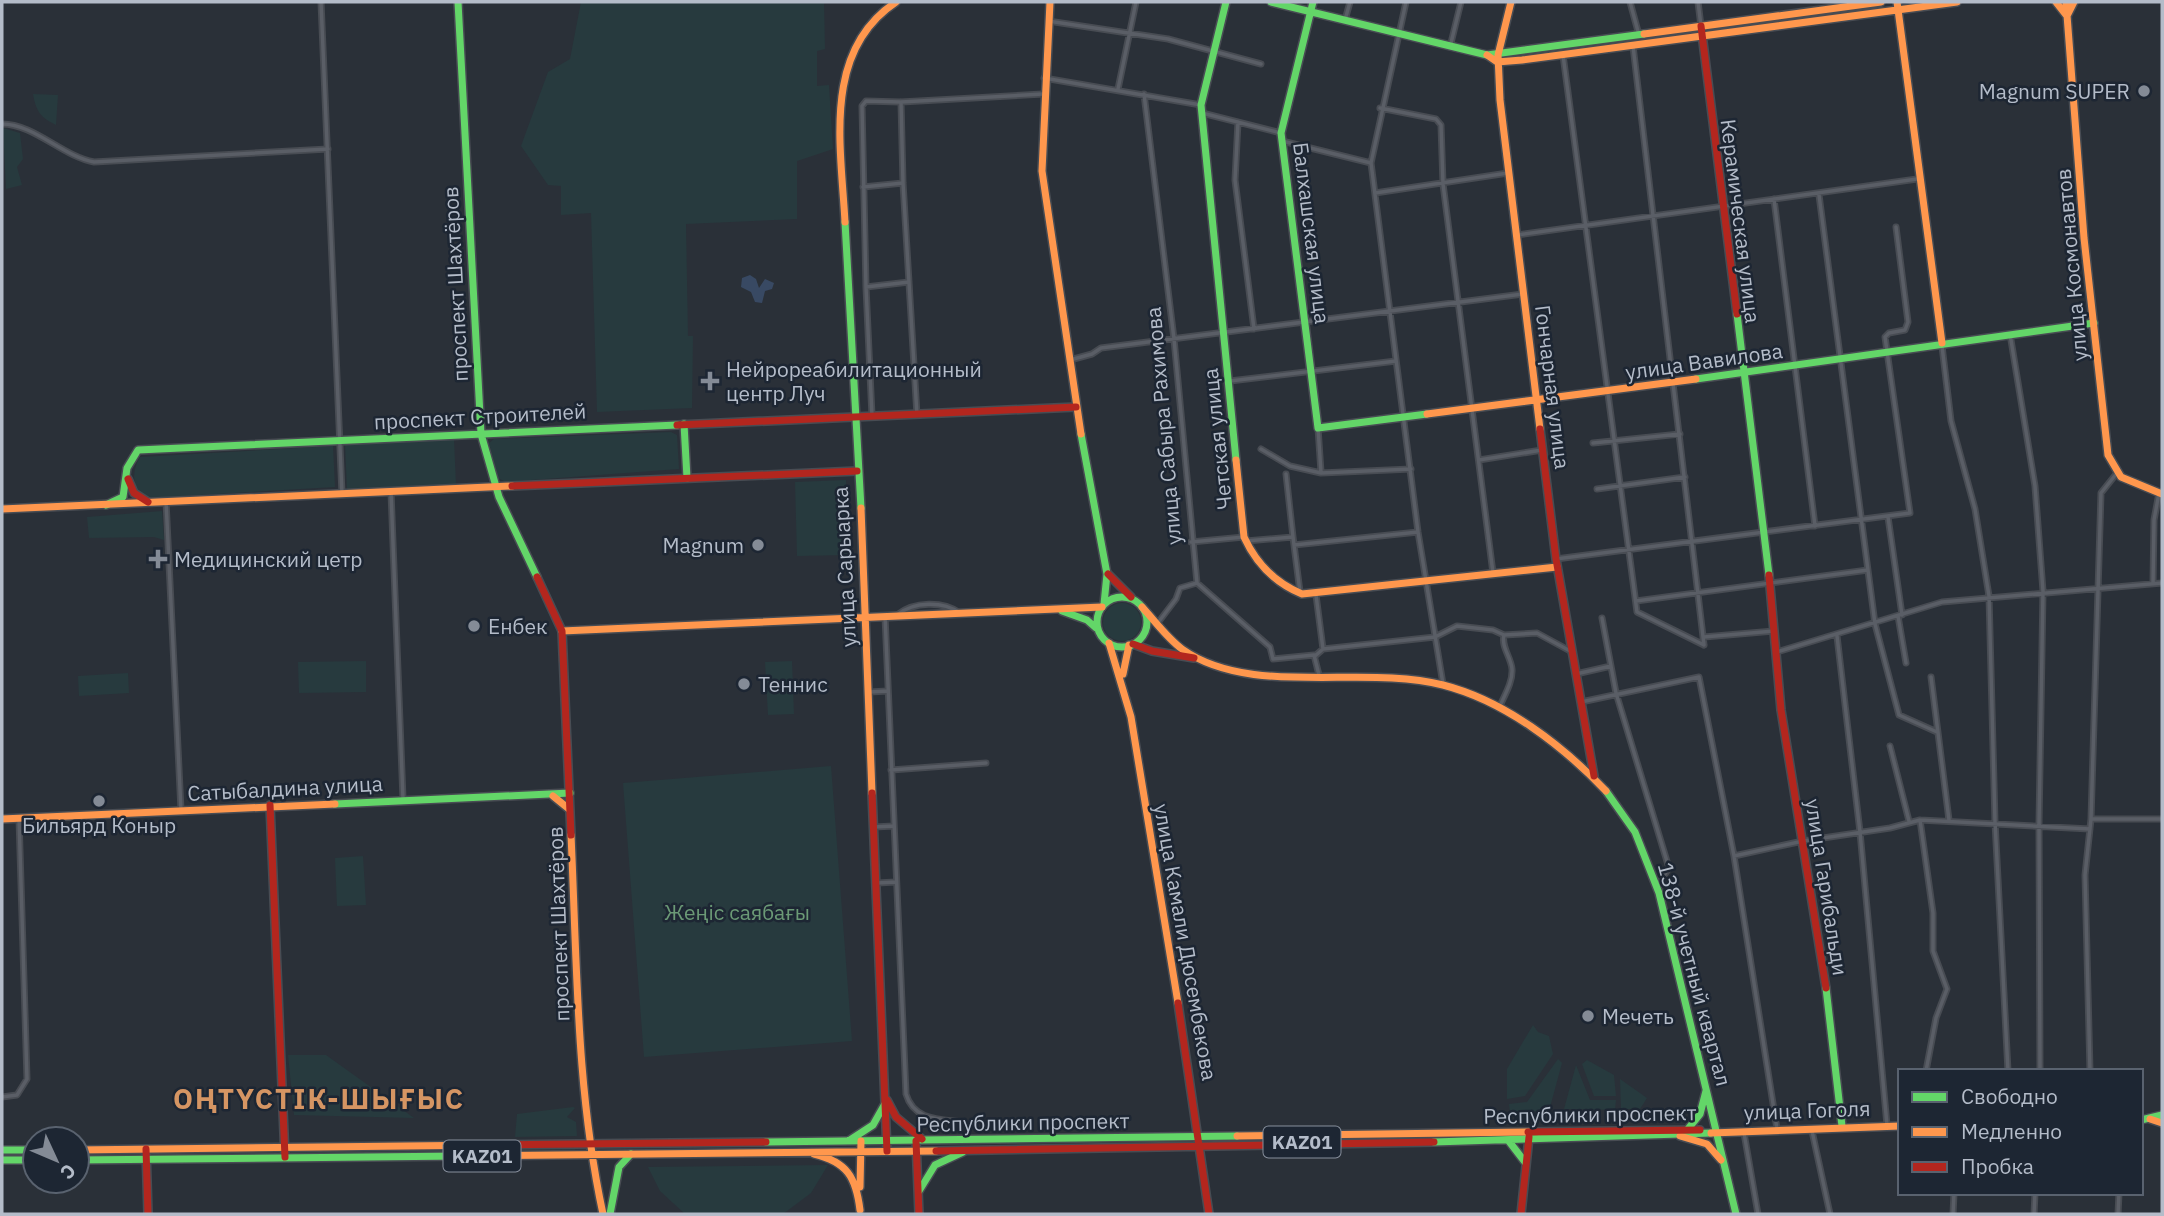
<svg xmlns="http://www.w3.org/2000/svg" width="2164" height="1216" font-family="'IBM Plex Sans',sans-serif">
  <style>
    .green { fill: #273a3e }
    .water { fill: #384963 }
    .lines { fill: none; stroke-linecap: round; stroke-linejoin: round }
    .street-casing { stroke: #484c53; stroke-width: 7 }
    .fast-casing { stroke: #484c53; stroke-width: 10 }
    .slow-casing { stroke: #484c53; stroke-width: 10 }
    .jam-casing { stroke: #484c53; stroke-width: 10 }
    .street { stroke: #5a5e66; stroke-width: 3.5 }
    .fast { stroke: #63d668; stroke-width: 7 }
    .slow { stroke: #ff974d; stroke-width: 7 }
    .jam { stroke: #b3261e; stroke-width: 7 }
    .poi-dot { fill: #848b96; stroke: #1d2633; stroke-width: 2.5 }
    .labels { text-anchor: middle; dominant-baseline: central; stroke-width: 5; stroke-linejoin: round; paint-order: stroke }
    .shield { fill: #1d2633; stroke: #878f9c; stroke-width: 2 }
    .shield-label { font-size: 19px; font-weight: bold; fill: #b4bcc9 }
    .poi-label { font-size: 21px; fill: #b4bcc9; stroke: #1d2633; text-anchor: start }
    .street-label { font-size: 21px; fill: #b4bcc9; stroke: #1d2633 }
    .park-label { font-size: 21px; fill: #6b9a76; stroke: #1d2633 }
    .district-label { font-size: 28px; font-weight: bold; letter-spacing: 2px; fill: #d59563; stroke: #1d2633 }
  </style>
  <rect width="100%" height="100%" fill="#2a3038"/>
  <path class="green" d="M 581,2 L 824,2 L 825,49 L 817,51 L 817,86 L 829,85 L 833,149 L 797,161 L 797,219 L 686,224 L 688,336 L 693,336 L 692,408 L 597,412 L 591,213 L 561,215 L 561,186 L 548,185 L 521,146 L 548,72 L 570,59 Z
    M 33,94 L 58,95 L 56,125 C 40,117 36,111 33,94 Z
    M 3,128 L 20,133 L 23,159 L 17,167 L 22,185 L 6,189 Z
    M 671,432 L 677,435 L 679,469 L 506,482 L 498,478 L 489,443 L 494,439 Z
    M 454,439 L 456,485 L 347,490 L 345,444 Z
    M 333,446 L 335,487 L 149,498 C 131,493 131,471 140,457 Z
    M 846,480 L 848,555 L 797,556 L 795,482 Z
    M 162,511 L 164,540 L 154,537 L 89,538 L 87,517 Z
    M1103 622a19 19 0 1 1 38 0a19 19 0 1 1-38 0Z
    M 366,661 L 366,692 L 299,693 L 298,662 Z
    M 792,661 L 794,714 L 768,715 L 765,662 Z
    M 128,673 L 129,693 L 79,696 L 78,676 Z
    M 831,766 L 852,1041 L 644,1057 L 623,783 Z
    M 363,856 L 366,905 L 337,906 L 335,858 Z
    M 1533,1025 L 1538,1032 L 1549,1036 L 1553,1054 L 1525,1096 L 1507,1099 L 1507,1069 Z
    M 288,1055 L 326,1055 L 414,1118 L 294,1115 Z
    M 1558,1059 L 1562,1063 L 1549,1111 L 1510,1112 L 1509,1104 L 1527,1102 Z
    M 1587,1060 L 1614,1075 L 1616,1096 L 1594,1096 L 1582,1064 Z
    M 1576,1065 L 1590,1100 L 1616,1100 L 1615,1110 L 1564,1109 Z
    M 1620,1079 L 1647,1098 L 1640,1109 L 1621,1109 Z
    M 573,1107 L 575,1108 L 567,1117 L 576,1122 L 577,1136 L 515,1137 L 517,1114 Z
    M 575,1148 L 575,1151 L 291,1153 L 291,1150 Z
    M 828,1165 L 811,1193 L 783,1214 L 685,1214 L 660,1191 L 648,1167 Z"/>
  <path class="water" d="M 750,275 L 756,279 L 759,288 L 765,279 L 774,283 L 772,289 L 765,291 L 762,303 L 755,302 L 751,292 L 741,287 L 742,278 Z"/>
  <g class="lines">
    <defs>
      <path id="street" d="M 321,2 L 342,494
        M 1406,2 L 1371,163 L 1418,532 L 1443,684
        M 1630,2 L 1639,35
        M 1698,2 L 1701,26
        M 1345,20 L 1350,2
        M 1048,21 L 1168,39 L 1261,64
        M 1633,46 L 1704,645
        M 1450,47 L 1461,2
        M 1563,55 L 1637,612 L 1704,645
        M 1044,78 L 1201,105
        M 1118,89 L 1136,2
        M 1144,94 L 1174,339 L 1197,583 L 1270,647 L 1273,659 L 1314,655 L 1319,675
        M 1380,108 L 1436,119 L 1441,125 L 1443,184 L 1493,573
        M 1202,113 L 1281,133
        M 1238,122 L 1235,180 L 1254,329
        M 2,124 C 34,124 62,156 94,162 L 328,149
        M 1282,141 L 1371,163
        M 863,187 L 903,183
        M 1375,193 L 1508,173
        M 1819,195 L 1875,624 L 1899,715 L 1937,732
        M 1774,199 L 1815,526
        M 1517,235 L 1917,179
        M 866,287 L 862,106 L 866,101 L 900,102
        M 2010,334 L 2035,486 L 2043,591 L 2039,824 L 2040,1071
        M 1942,346 L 1951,421 L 1975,509 L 1989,596 L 1995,822 L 2008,1071
        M 1070,360 L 1092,354 L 1101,348 L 1523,294
        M 1230,381 L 1396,361
        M 917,415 L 903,183 L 901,102 L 1043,94
        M 872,416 L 866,287 L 909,282
        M 1318,428 L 1321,472
        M 1593,443 L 1680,434
        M 1261,449 L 1290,466 L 1321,473 L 1411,469
        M 1479,460 L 1542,450
        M 1286,474 L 1293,537
        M 1597,489 L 1685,477
        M 391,492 L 403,799
        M 166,501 L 181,810
        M 1888,517 L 1902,615
        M 1246,541 L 1293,537 L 1300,592
        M 1191,542 L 1244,537
        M 1294,545 L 1418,532
        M 1556,559 L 1910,513 L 1885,337 L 1889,333 L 1905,330 L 1908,322 L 1896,227
        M 2153,583 L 2154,520 L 2159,493
        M 1316,595 L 1323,649
        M 1636,601 L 1868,570
        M 897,615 C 914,601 943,601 960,613
        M 885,616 L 906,1094 C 914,1121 940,1119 963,1122
        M 1898,616 L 1906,663
        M 1602,618 L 1616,693 L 1669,868 L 1657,886
        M 1157,624 L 1176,599 L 1180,588 L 1197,583
        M 1837,636 L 1860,832 L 1887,1125
        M 1704,637 L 1774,631
        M 1777,652 L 1942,602 L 2162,583
        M 1315,656 L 1323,649 L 1435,637 L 1457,626 L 1493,630 L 1504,635
        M 1576,674 L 1611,666
        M 1931,677 L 1949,820
        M 869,692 L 888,691
        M 1581,702 L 1699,677 L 1734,856 L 1777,1129
        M 1499,708 C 1504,696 1513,682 1512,669 C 1511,657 1501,647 1504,635 L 1537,633 L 1572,652
        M 1890,746 L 1909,821
        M 891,770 L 986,763
        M 2091,819 L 2162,819
        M 1920,820 L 1933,913 L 1933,951 L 1947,989 L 1936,1018 L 1926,1071
        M 874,827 L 894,826
        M 1734,856 L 1803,841 L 1890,828 L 1920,820 L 2090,829
        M 877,883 L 896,882
        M 2090,1071 L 2085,875 L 2091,819 L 2101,493 L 2117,473
        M 2,1097 L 17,1095 L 27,1079 L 19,818
        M 1812,1131 L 1830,1214
        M 1744,1133 L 1758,1214
        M 1953,1214 L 1954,1193
        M 2034,1214 L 2035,1193
        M 2118,1214 L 2119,1193"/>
      <path id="fast" d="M 458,2 L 481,434 L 499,497 L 537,577
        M 1226,2 L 1201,105 L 1236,460
        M 1271,2 L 1487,55 L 1644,34
        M 1313,2 L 1281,133 L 1318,428 L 1427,414
        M 845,222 L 861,508
        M 1737,314 L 1769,575
        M 1696,379 L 2094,323
        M 684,424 L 687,478
        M 1081,434 L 1107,574 L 1104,604
        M 106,505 L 123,497 L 127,468 L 138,450 L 677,425
        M1097 622a25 25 0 1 1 50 0a25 25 0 1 1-50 0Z
        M 1062,611 L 1087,620 L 1096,628
        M 1606,791 L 1635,832 L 1659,893 L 1736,1214
        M 335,804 L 570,793
        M 1826,988 L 1842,1126
        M 2141,1120 L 2162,1115
        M 1688,1129 L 1700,1114 L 1706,1091
        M 850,1140 L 873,1125 L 886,1102
        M 1508,1140 L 1525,1162
        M 766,1142 L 1237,1136
        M 1434,1142 L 1711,1133
        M 2,1150 L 35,1150
        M 2,1160 L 35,1160
        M 77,1160 L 460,1156
        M 919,1191 L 935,1165 L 963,1152
        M 610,1214 L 619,1167 L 631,1154"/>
      <path id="slow" d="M 1050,2 L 1042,171 L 1081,434
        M 1511,2 L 1498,55 L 1500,100 L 1540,429
        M 1897,2 L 1942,343
        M 2056,2 L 2067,16 L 2074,2
        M 2066,2 L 2084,238 L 2108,455 L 2121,477 L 2162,494
        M 1644,34 L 1881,2
        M 1487,55 L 1497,62 L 1522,60 L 1957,2
        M 845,222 C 841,146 822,51 896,2
        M 1427,414 L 1696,379
        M 1236,460 L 1244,537 C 1256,563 1275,583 1302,594 L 1557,567
        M 861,508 L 872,793
        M 2,509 L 512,486
        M 1142,607 C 1155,621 1167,638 1182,649 C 1251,698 1363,664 1443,685 C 1505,701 1562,745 1606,791
        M 562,631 L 1102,607
        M 1109,643 L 1131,717 L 1178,1003
        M 1123,674 L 1129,645
        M 553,796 L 569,809
        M 2,819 L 335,804
        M 571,835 C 577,961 576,1090 603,1214
        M 2150,1119 L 2162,1123
        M 1711,1133 L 1900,1126
        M 1237,1136 L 1528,1132
        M 1680,1136 L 1707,1144 L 1721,1160
        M 77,1150 L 493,1145
        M 814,1154 C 847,1162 856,1177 860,1210
        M 460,1156 L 936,1151
        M 860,1187 L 861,1141"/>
      <path id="jam" d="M 1701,26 L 1737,314
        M 677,425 L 1076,407
        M 1540,429 L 1556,559 L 1594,776
        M 128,479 L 134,493 L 148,502
        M 512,486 L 857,471
        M 1108,574 L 1131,597
        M 1769,575 L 1781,710 L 1826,988
        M 537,577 L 562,631 L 571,835
        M 1133,644 L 1152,651 L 1194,658
        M 872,793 L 887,1151
        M 270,805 L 285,1157
        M 1178,1003 L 1209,1214
        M 887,1100 L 896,1117 L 922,1139
        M 1528,1132 L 1700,1130
        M 916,1141 L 919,1214
        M 493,1145 L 766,1142
        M 146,1149 L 148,1214
        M 936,1151 L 1434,1142
        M 1521,1214 L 1529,1137"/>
    </defs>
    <use href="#street" class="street-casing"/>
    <use href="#fast" class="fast-casing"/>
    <use href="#slow" class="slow-casing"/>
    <use href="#jam" class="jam-casing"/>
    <use href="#street" class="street"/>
    <use href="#fast" class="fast"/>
    <use href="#slow" class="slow"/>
    <use href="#jam" class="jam"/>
  </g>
  <g class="poi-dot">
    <circle cx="2144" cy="91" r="7"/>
    <path d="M706.5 370.5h7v7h7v7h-7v7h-7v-7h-7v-7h7z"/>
    <circle cx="758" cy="545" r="7"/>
    <path d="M154.5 548.5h7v7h7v7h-7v7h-7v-7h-7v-7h7z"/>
    <circle cx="474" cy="626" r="7"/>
    <circle cx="744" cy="684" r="7"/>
    <circle cx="99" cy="801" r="7"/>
    <circle cx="1588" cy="1016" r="7"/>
  </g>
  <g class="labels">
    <g class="shield">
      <rect x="1263.5" y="1126.5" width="77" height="31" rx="5"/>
      <rect x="443.5" y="1140.5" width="77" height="31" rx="5"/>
    </g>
    <g class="shield-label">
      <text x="1302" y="1142">KАZ01</text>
      <text x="482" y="1156">KАZ01</text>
    </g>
    <g class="poi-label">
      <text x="2130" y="91" text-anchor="end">Magnum SUPER</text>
      <text x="726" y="369">Нейрореабилитационный<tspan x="726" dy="24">центр Луч</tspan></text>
      <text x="744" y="545" text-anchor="end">Magnum</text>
      <text x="174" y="559">Медицинский цетр</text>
      <text x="488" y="626">Енбек</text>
      <text x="758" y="684">Теннис</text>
      <text x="99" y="825" text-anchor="middle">Бильярд Коныр</text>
      <text x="1602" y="1016">Мечеть</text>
    </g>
    <g class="street-label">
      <text transform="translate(1741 221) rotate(83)">Керамическая улица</text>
      <text transform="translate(1312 233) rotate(83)">Балхашская улица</text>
      <text transform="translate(2071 265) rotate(-95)">улица Космонавтов</text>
      <text transform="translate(455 284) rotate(-93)">проспект Шахтёров</text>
      <text transform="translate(1704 361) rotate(-8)">улица Вавилова</text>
      <text transform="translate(1553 387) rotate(83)">Гончарная улица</text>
      <text transform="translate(480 416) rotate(-3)">проспект Строителей</text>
      <text transform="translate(1163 426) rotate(-95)">улица Сабыра Рахимова</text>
      <text transform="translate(1217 439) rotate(-96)">Четская улица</text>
      <text transform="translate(844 567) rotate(-93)">улица Сарыарка</text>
      <text transform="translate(285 788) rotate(-3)">Сатыбалдина улица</text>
      <text transform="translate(1827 887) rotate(81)">улица Гарибальди</text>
      <text transform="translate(558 924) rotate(-92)">проспект Шахтёров</text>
      <text transform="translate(1186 942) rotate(80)">улица Камали Дюсембекова</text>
      <text transform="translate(1695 974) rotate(75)">138-й учетный квартал</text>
      <text transform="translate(1807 1110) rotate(-2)">улица Гоголя</text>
      <text transform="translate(1590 1114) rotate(-1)">Республики проспект</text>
      <text transform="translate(1023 1122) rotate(-1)">Республики проспект</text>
    </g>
    <g class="park-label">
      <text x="737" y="912">Жеңіс саябағы</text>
    </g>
    <g class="district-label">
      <text x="319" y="1098">ОҢТҮСТІК-ШЫҒЫС</text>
    </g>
  </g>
  <rect width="2164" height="1216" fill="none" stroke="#b4bcc9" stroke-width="7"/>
  <rect x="1898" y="1069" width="245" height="126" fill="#1d2633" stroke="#59626f" stroke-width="2"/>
  <rect x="1912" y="1092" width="35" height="10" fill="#63d668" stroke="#59626f" stroke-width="2"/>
  <text x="1961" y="1104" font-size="21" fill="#b4bcc9">Свободно</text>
  <rect x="1912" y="1127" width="35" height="10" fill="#ff974d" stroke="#59626f" stroke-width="2"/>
  <text x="1961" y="1139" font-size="21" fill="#b4bcc9">Медленно</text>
  <rect x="1912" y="1162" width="35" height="10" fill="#b3261e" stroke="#59626f" stroke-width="2"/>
  <text x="1961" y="1174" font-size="21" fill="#b4bcc9">Пробка</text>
  <g transform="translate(56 1160) rotate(134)"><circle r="33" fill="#1d2633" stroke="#59626f" stroke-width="2"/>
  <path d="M0-5L12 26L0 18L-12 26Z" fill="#848b96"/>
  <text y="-10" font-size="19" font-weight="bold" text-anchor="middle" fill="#b4bcc9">С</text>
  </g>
</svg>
